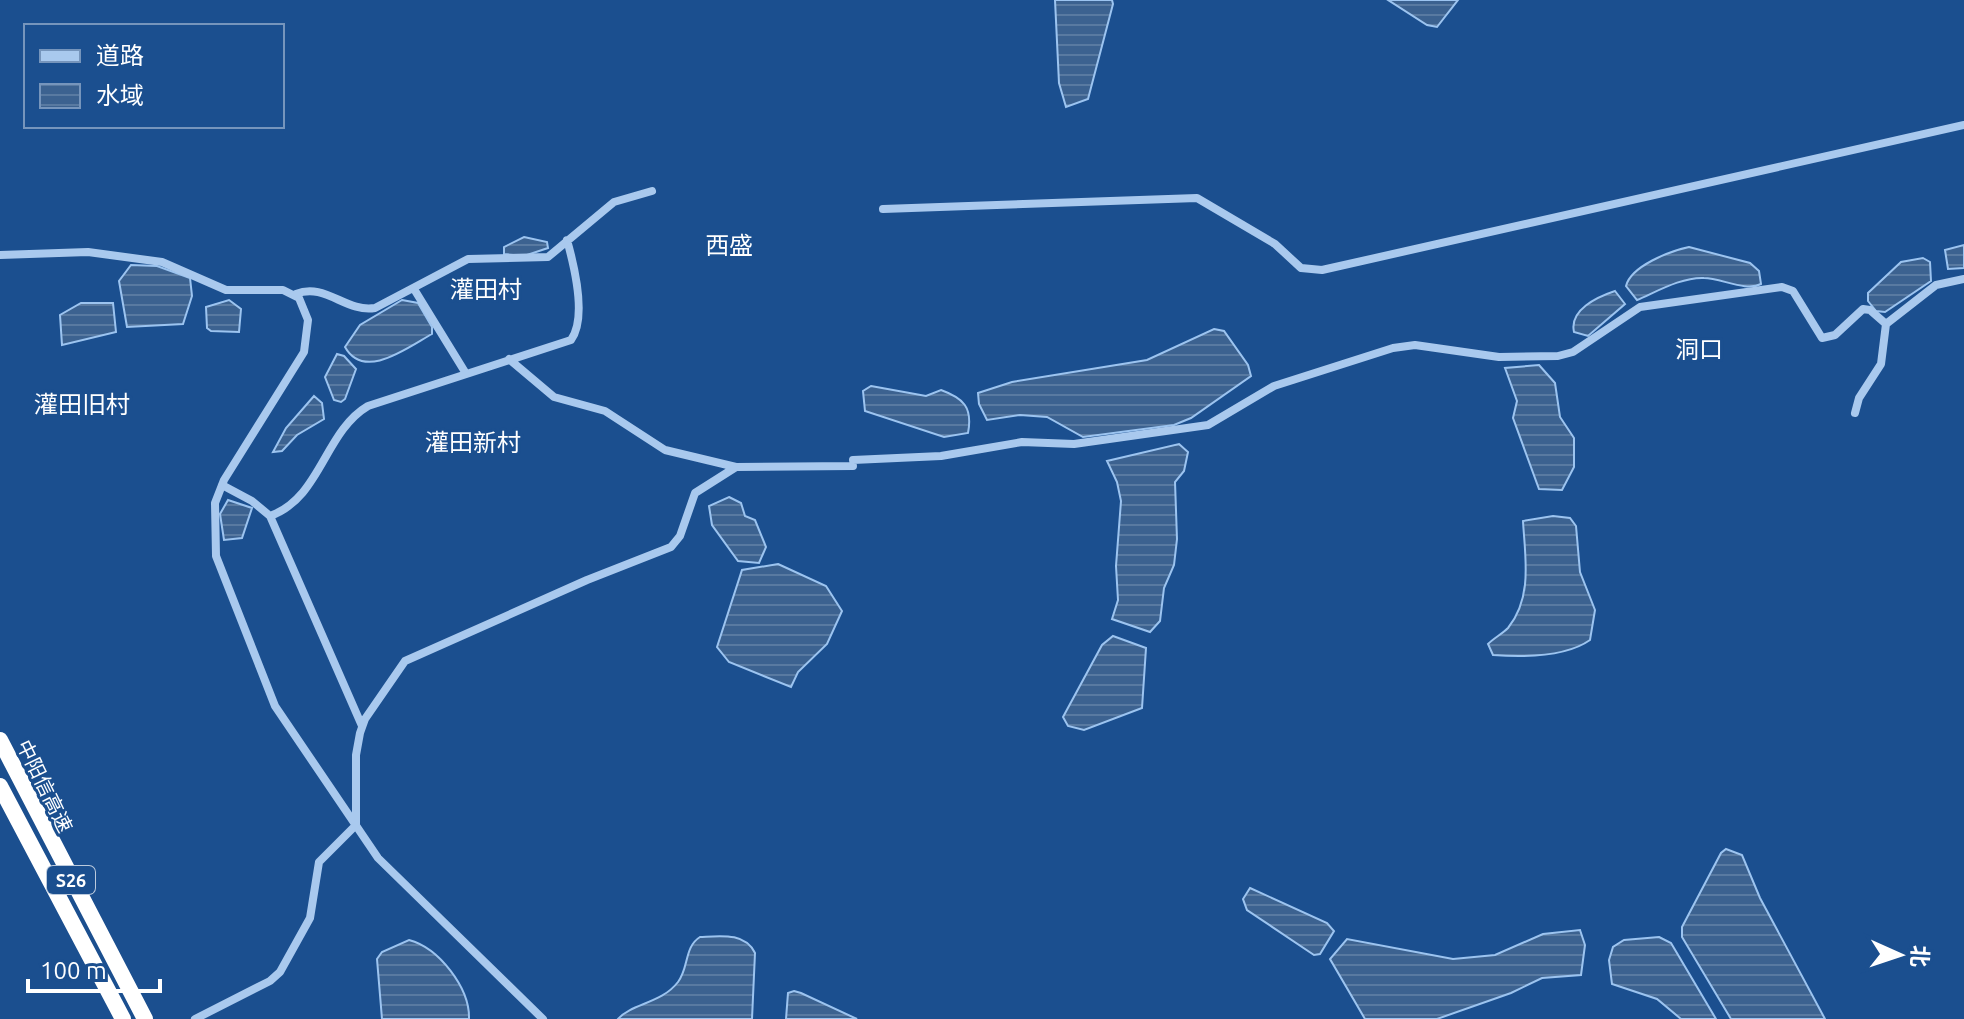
<svg xmlns="http://www.w3.org/2000/svg" width="1964" height="1019" font-family="Ubuntu,'Noto Sans SC',sans-serif">
  <style>
    .water { fill: url(#water-rules); stroke: #9cc4f0; stroke-width: 2 }
    .lines { fill: none; stroke-linecap: round; stroke-linejoin: round }
    .minor { stroke: #a9c9ee; stroke-width: 8 }
    .motorway { stroke: #fff; stroke-width: 16 }
    .labels { text-anchor: middle; dominant-baseline: central; stroke-width: 6; stroke-linejoin: round; paint-order: stroke }
    .shield { fill: #1b4f8f; stroke: #bbcadd; stroke-width: 2 }
    .shield-label { font-size: 18px; font-weight: bold; fill: #fff }
    .street-label { font-size: 20px; fill: #fff; stroke: #1b4f8f }
    .quarter-label { font-size: 24px; fill: #fff; stroke: #1b4f8f }
  </style>
  <defs>
    <pattern id="water-rules" width="6" height="5" patternUnits="userSpaceOnUse" patternTransform="scale(2)"><rect width="6" height="5" fill="#3c6290"/><path d="M0 2.5h6" fill="none" stroke="#597aa1"/></pattern>
  </defs>
  <rect width="100%" height="100%" fill="#1b4f8f"/>
  <path class="water" d="M 1055,0 L 1112,0 L 1113,4 L 1088,99 L 1066,107 L 1059,83 Z
    M 1388,0 L 1458,0 L 1437,27 L 1427,25 Z
    M 524,237 L 547,242 L 548,248 L 524,256 L 504,254 L 504,247 Z
    M 1964,245 L 1964,268 L 1948,269 L 1945,250 Z
    M 1689,247 L 1750,263 L 1759,271 L 1761,284 C 1746,292 1721,278 1704,278 C 1682,277 1658,291 1637,300 L 1626,286 C 1631,266 1670,251 1689,247 Z
    M 1923,258 L 1930,262 L 1931,281 L 1885,312 L 1876,311 L 1868,301 L 1868,293 L 1901,262 Z
    M 131,265 L 157,266 L 190,278 L 192,296 L 183,324 L 127,327 L 119,281 Z
    M 1615,291 L 1625,304 L 1588,336 L 1574,332 C 1569,310 1597,297 1615,291 Z
    M 229,300 L 241,309 L 239,332 L 211,331 L 207,328 L 206,307 Z
    M 402,300 L 418,303 L 432,327 L 432,334 C 407,348 364,381 345,347 L 360,325 Z
    M 81,303 L 113,303 L 116,332 L 62,345 L 60,315 Z
    M 1214,329 L 1224,331 L 1248,365 L 1251,376 L 1191,418 L 1174,425 L 1083,437 L 1047,417 L 1020,415 L 987,420 L 979,404 L 978,393 L 1012,382 L 1147,360 Z
    M 337,354 L 344,356 L 356,369 L 345,399 L 341,402 L 334,400 L 325,377 Z
    M 1539,365 L 1555,383 L 1560,417 L 1574,438 L 1574,467 L 1562,490 L 1539,489 L 1513,418 L 1517,401 L 1505,368 Z
    M 871,386 L 926,396 L 941,390 C 963,398 973,407 968,433 L 944,437 L 865,411 L 863,391 Z
    M 314,396 L 322,403 L 324,419 L 297,435 L 282,451 L 273,452 L 286,428 Z
    M 1179,444 L 1188,452 L 1184,471 L 1175,482 L 1177,539 L 1174,565 L 1164,588 L 1160,621 L 1150,632 L 1112,619 L 1118,600 L 1116,566 L 1121,501 L 1117,482 L 1107,461 Z
    M 729,497 L 741,503 L 745,516 L 755,520 L 766,547 L 759,563 L 738,561 L 712,525 L 709,506 Z
    M 228,500 L 252,508 L 242,538 L 224,540 L 220,514 Z
    M 1553,516 L 1570,518 L 1576,526 L 1580,572 L 1595,610 L 1590,640 C 1566,657 1521,657 1493,655 L 1488,644 C 1494,638 1502,634 1508,628 C 1533,597 1525,557 1523,521 Z
    M 778,564 L 826,586 L 842,611 L 827,644 L 798,672 L 791,687 L 729,662 L 717,647 L 742,570 Z
    M 1113,636 L 1146,648 L 1142,708 L 1084,730 L 1068,726 L 1063,717 L 1102,645 Z
    M 1726,849 L 1742,855 L 1760,898 L 1825,1019 L 1731,1019 L 1682,937 L 1682,927 L 1721,853 Z
    M 1250,888 L 1327,923 L 1334,931 L 1320,954 L 1314,955 L 1247,910 L 1243,899 Z
    M 1580,930 L 1585,945 L 1581,975 L 1542,978 L 1511,993 L 1437,1019 L 1365,1019 L 1330,959 L 1347,939 L 1453,959 L 1495,955 L 1543,934 Z
    M 700,937 C 720,936 745,932 755,953 L 752,1019 L 618,1019 C 632,1003 661,1004 678,982 C 689,968 684,947 700,937 Z
    M 1659,937 L 1671,943 L 1716,1019 L 1681,1019 L 1657,999 L 1612,984 L 1609,960 L 1613,947 L 1624,940 Z
    M 409,940 C 439,948 470,988 469,1019 L 382,1019 L 377,959 L 382,952 Z
    M 794,991 L 801,993 L 857,1019 L 786,1019 L 788,993 Z"/>
  <g class="lines">
    <path class="minor" d="M 883,209 L 1197,198 L 1275,244 L 1301,268 L 1322,270 L 1964,125
      M 0,255 L 88,252 L 162,262 L 226,290 L 283,290 L 299,298 L 308,320 L 304,352 L 224,480 L 215,503 L 216,556 L 275,706 L 378,858 L 543,1019
      M 414,289 L 465,372
      M 296,294 C 325,282 346,313 375,308 L 468,259 L 548,257 L 614,202 L 652,191
      M 509,359 L 554,397 L 605,411 L 665,450 L 736,467
      M 1855,413 L 1859,398 L 1881,364 L 1886,324 L 1936,285 L 1964,279
      M 853,460 L 941,456 L 1022,442 L 1074,444 L 1208,425 L 1274,386 L 1393,348 L 1415,345 L 1499,357 L 1558,356 L 1573,352 L 1640,307 L 1782,287 L 1793,291 L 1822,338 L 1835,335 L 1863,309 L 1870,310 L 1886,324
      M 222,485 L 252,501 L 270,516 L 362,726
      M 270,516 C 321,498 324,432 368,406 L 571,340 C 587,318 574,265 567,240
      M 195,1019 L 270,981 L 280,972 L 310,918 L 319,862 L 356,825 L 356,755 L 360,733 L 365,719 L 405,661 L 587,580 L 671,547 L 680,536 L 695,493 L 736,467 L 853,466"/>
    <path class="motorway" d="M 0,740 L 145,1019
      M 0,786 L 123,1019"/>
  </g>
  <g class="labels">
    <rect class="shield" x="47" y="866" width="48" height="28" rx="6"/>
    <g class="shield-label">
      <text x="71" y="880">S26</text>
    </g>
    <g class="street-label">
      <text transform="translate(45 786) rotate(64)">中阳信高速</text>
    </g>
    <g class="quarter-label">
      <text x="729" y="245">西盛</text>
      <text x="486" y="289">灌田村</text>
      <text x="1699" y="349">洞口</text>
      <text x="82" y="404">灌田旧村</text>
      <text x="473" y="442">灌田新村</text>
    </g>
  </g>
  <rect x="24" y="24" width="260" height="104" fill="#1b4f8f" stroke="#7695bc" stroke-width="2"/>
  <rect x="40" y="50" width="40" height="12" fill="#a9c9ee" stroke="#7695bc" stroke-width="2"/>
  <text x="96" y="64" font-size="24" fill="#ffffff">道路</text>
  <rect x="40" y="84" width="40" height="24" fill="url(#water-rules)" stroke="#7695bc" stroke-width="2"/>
  <text x="96" y="104" font-size="24" fill="#ffffff">水域</text>
  <g transform="translate(1900 955) rotate(93)" stroke="#1b4f8f" stroke-width="6" paint-order="stroke">
  <path d="M0-6L14 30L0 20L-14 30Z" fill="#ffffff"/>
  <text y="-12" font-size="22" font-weight="bold" text-anchor="middle" fill="#ffffff">北</text>
  </g>
  <path d="M28 979v12h132v-12" fill="none" stroke="#ffffff" stroke-width="4"/>
  <text x="40" y="979" font-size="24" fill="#ffffff" stroke="#1b4f8f" stroke-width="6" paint-order="stroke">100 m</text>
</svg>
